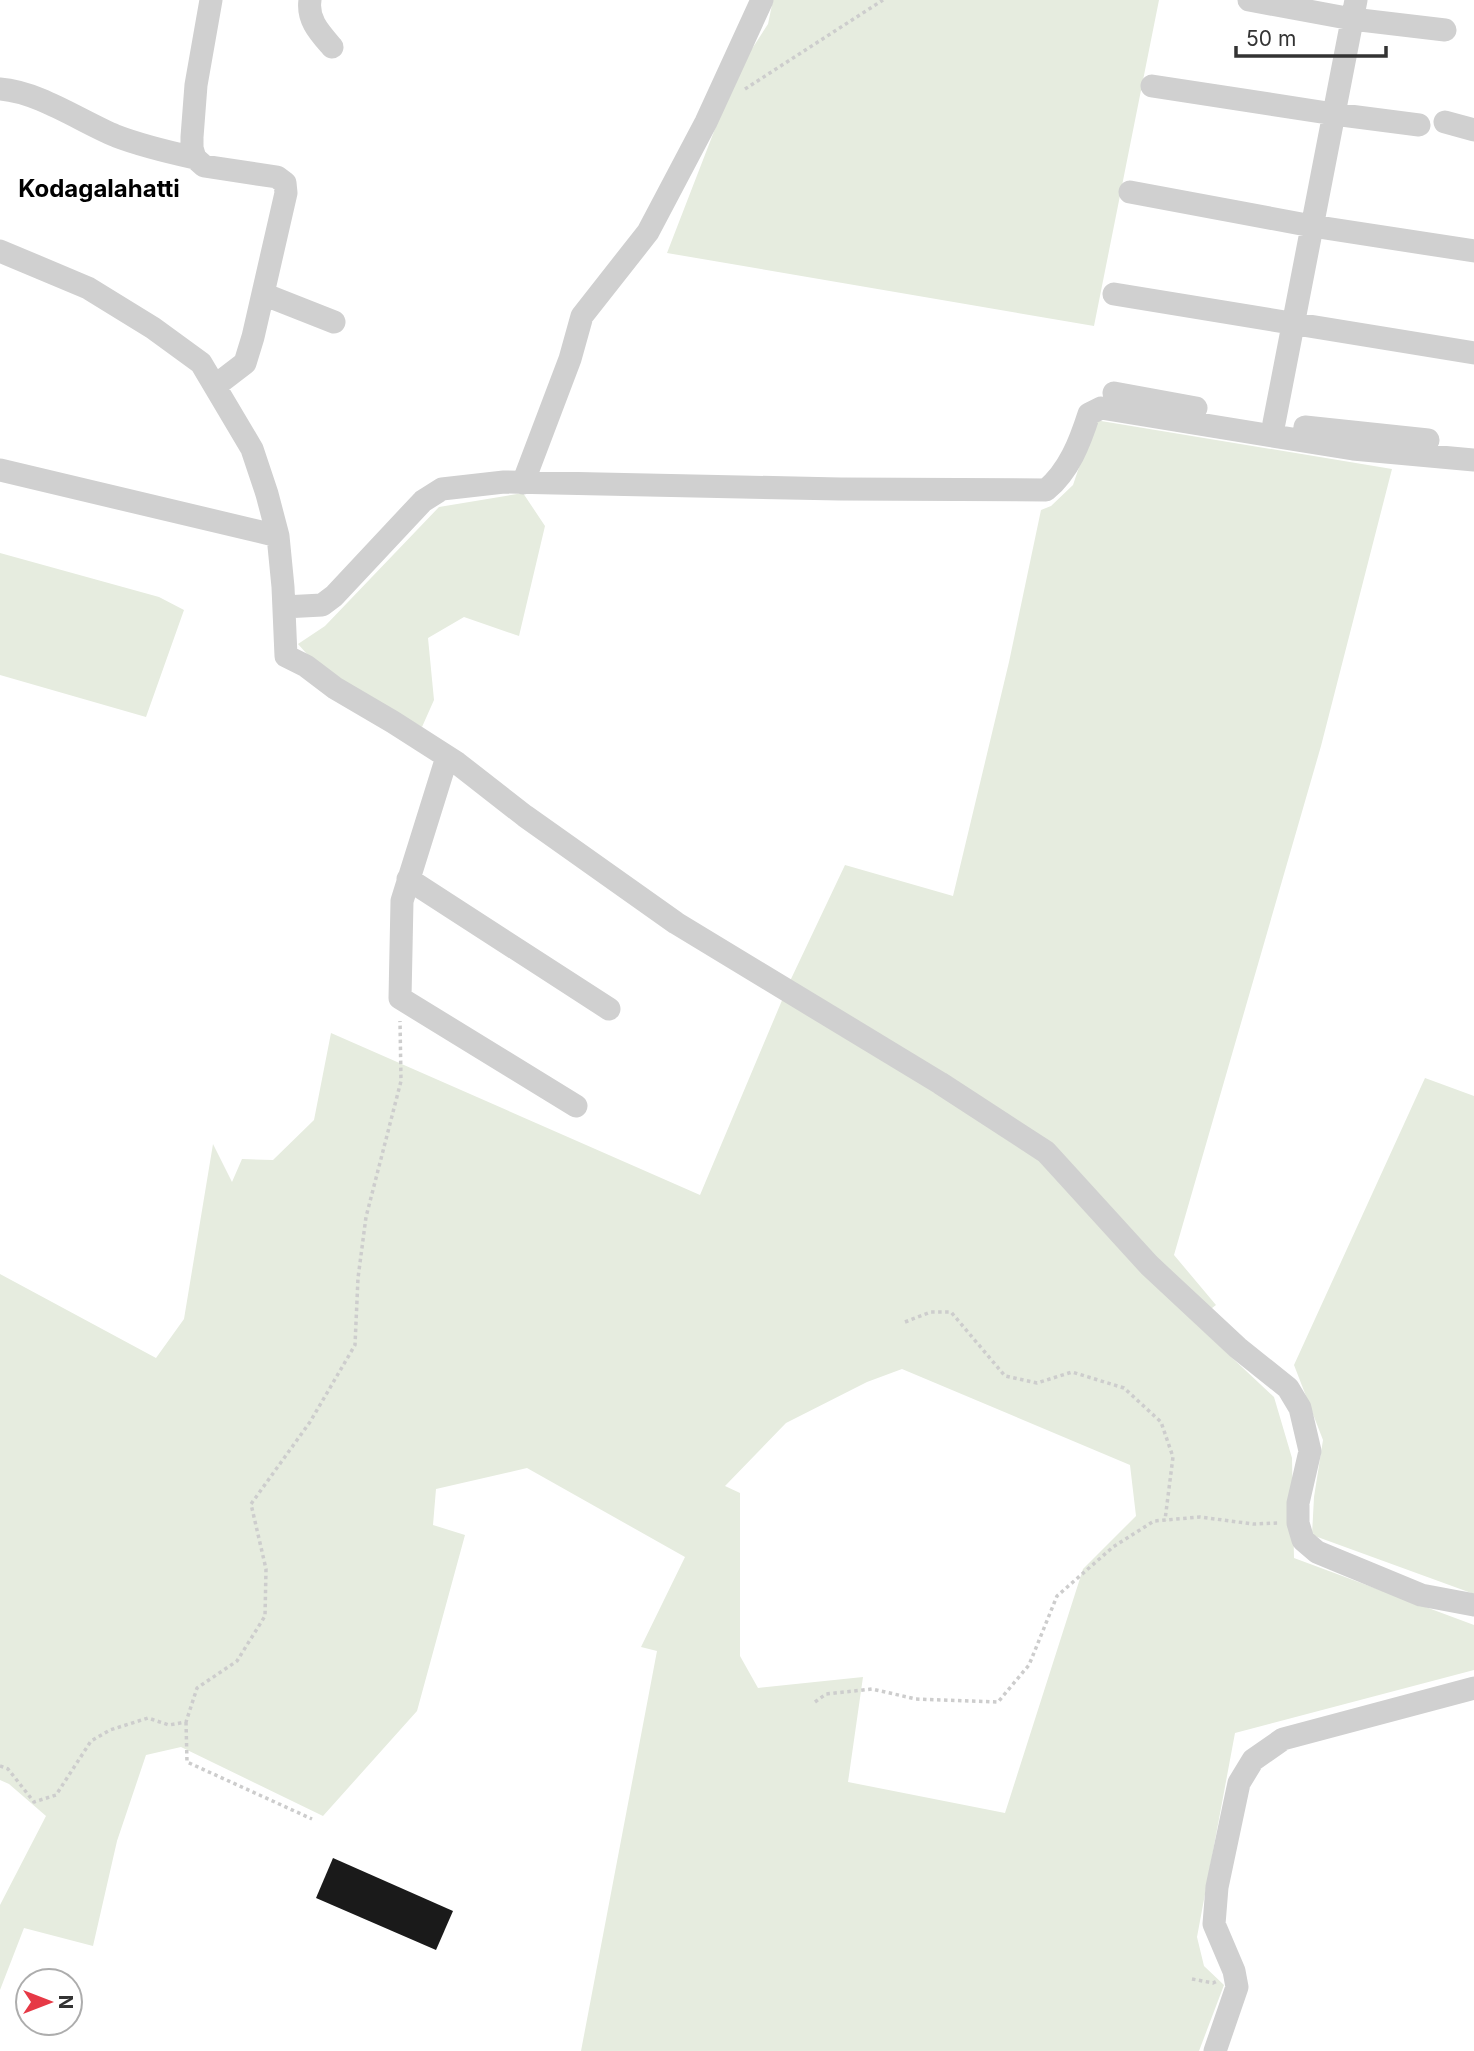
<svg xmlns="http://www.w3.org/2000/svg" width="1474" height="2051" font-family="Inter,sans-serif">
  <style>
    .green { fill: #e6ecdf; fill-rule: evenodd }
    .building { fill: #1a1a1a }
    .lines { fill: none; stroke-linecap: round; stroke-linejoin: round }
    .path { stroke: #cdcdcd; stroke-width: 3.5; stroke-dasharray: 3.5 3.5; stroke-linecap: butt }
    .minor { stroke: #d0d0d0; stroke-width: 23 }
    .labels { text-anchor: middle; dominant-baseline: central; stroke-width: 7; stroke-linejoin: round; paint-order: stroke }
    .quarter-label { font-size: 24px; font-weight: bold; fill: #000; stroke: #fff }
  </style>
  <rect width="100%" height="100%" fill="#fff"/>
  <path class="green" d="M 773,0 L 1159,0 L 1094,326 L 667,253 L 737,72 L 768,24 Z
    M 1095,420 L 1392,469 L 1321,746 L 1174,1255 L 1216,1305 L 1194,1322 L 1274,1397 L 1292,1458 L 1294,1558 L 1474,1625 L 1474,1670 L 1235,1733 L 1197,1937 L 1204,1966 L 1224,1985 L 1199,2051 L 581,2051 L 657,1651 L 641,1647 L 685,1557 L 527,1468 L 436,1489 L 433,1525 L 465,1535 L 417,1711 L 323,1816 L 181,1747 L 146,1755 L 117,1841 L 93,1946 L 24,1928 L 0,1990 L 0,1905 L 46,1816 L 9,1784 L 0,1780 L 0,1274 L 156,1358 L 184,1319 L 213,1144 L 232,1182 L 242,1159 L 273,1160 L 314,1120 L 331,1033 L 700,1195 L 791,979 L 845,865 L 953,896 L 1009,662 L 1041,510 L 1051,506 L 1073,485 ZM 902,1369 L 1130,1465 L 1136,1516 L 1083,1569 L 1005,1813 L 848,1782 L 863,1677 L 758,1688 L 740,1656 L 740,1493 L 725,1486 L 786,1423 L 867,1382 Z
    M 523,493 L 545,526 L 519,636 L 464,617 L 428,638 L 434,700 L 422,727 L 322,671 L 298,644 L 325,626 L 439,507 Z
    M 0,553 L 159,597 L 184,610 L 146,717 L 0,675 Z
    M 1425,1078 L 1474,1096 L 1474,1594 L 1312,1535 L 1314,1497 L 1323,1440 L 1294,1365 Z"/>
  <path class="building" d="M 333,1858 L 453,1911 L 436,1950 L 316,1898 Z"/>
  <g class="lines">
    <path class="path" d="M 745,89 L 883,0
      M 905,1322 L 931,1312 L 951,1312 L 1005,1376 L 1037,1383 L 1072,1372 L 1124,1388 L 1161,1422 L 1173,1457 L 1165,1520
      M 815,1702 L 826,1694 L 872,1689 L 916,1699 L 998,1702 L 1029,1665 L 1057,1596 L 1113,1547 L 1154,1521 L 1200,1517 L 1253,1524 L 1279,1523
      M 186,1722 L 187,1762 L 312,1819
      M 0,1766 L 8,1769 L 34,1802 L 56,1795 L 91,1741 L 110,1730 L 148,1718 L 169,1725 L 186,1722 L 197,1688 L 237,1661 L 265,1616 L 266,1569 L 251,1504 L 310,1422 L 355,1345 L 358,1278 L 366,1217 L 401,1081 L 400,1021
      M 1192,1979 L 1213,1983 L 1217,1981"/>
    <path class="minor" d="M 211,0 L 196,85 L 192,137 L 192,148 L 195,158 L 204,166 L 277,177 L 285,183 L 286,193 L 253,337 L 245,363 L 215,386
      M 310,0 C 307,20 320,33 332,47
      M 1249,0 L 1352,19 L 1445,30
      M 1152,86 L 1334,114 L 1419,125
      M 0,89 C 39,92 80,121 116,136 C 142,146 168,152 195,158
      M 1445,122 L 1474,130
      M 1130,192 L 1312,226 L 1474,251
      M 0,251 L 88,288 L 153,328 L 201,363 L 252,449 L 267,494 L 278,536 L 283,587 L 286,656 L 306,666 L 335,688 L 393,722 L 457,763 L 525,816 L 676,923 L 940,1083 L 1046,1152 L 1149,1265 L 1238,1348 L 1288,1388 L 1300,1408 L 1310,1451 L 1298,1503 L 1298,1523 L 1303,1540 L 1317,1552 L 1421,1595 L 1474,1605
      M 263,294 L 334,322
      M 1114,294 L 1474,353
      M 1114,393 L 1196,408
      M 1274,423 L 1356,0
      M 1305,427 L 1428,440
      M 0,470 L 278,536
      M 523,483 L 570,359 L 582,316 L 648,232 L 706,122 L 762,0
      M 284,607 L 322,605 L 334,596 L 423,501 L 442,489 L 504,482 L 840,489 L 1046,490 C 1069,471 1080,442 1089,414 L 1101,408 L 1353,449 L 1474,460
      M 447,757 L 402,901 L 400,998 L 576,1106
      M 408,879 L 609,1009
      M 1215,2051 L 1237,1987 L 1234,1971 L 1214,1924 L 1217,1887 L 1239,1783 L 1253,1760 L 1283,1739 L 1474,1688"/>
  </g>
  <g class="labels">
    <g class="quarter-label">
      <text x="99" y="188">Kodagalahatti</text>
    </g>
  </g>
  <g transform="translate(49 2002) rotate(90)"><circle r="33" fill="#ffffff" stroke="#adadad" stroke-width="2"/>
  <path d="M0-5L12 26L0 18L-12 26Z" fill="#e63946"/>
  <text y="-10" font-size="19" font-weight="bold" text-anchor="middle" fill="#333333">N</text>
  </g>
  <path d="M1236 46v10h150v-10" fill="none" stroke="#333333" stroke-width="3.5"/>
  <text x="1246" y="46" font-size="21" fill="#333333" stroke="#ffffff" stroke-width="5" paint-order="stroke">50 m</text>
</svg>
